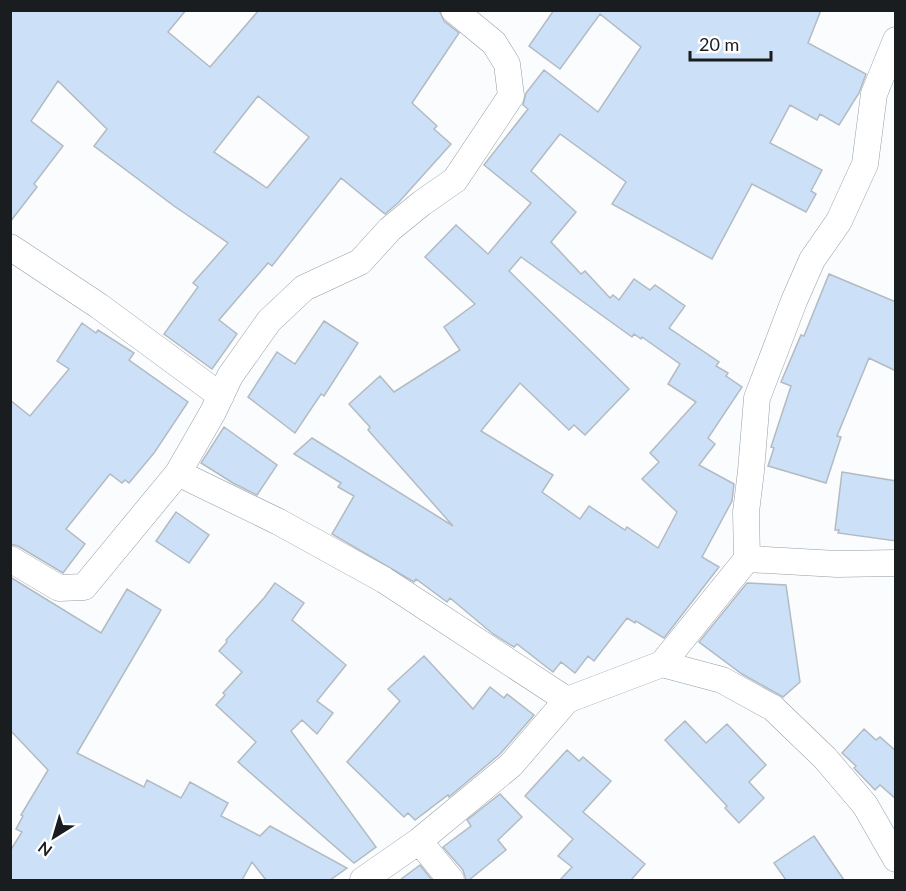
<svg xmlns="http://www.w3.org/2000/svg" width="906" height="891" font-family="Lato,sans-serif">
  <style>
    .building { fill: #cce1f8; stroke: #b2bac2; stroke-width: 1.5; fill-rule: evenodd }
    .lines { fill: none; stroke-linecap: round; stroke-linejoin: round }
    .minor-casing { stroke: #969ea6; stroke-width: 27 }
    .minor { stroke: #fff; stroke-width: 26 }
  </style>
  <rect width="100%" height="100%" fill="#fafcfe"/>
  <path class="building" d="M 10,10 L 186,10 L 168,32 L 210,67 L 259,10 L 439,10 L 444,21 L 459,33 L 412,103 L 437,126 L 434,129 L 451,144 L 399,202 L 385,214 L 341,178 L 272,266 L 268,263 L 219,320 L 237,334 L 212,369 L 164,334 L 198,287 L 193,283 L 228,243 L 174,206 L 94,146 L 107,129 L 58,81 L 31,121 L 63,146 L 34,184 L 37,187 L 10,222 ZM 258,96 L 309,137 L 267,188 L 214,152 Z
    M 554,10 L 821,10 L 808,43 L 866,74 L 859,93 L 839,125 L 820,114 L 817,120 L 790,105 L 770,143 L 822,170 L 811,191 L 816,194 L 806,212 L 752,184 L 712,259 L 612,204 L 626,182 L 560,134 L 531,171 L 576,212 L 551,242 L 581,274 L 585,271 L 610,298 L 613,295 L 619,300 L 634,279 L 650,290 L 655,285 L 685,306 L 669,328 L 719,362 L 716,366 L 728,373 L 726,376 L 742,387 L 708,438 L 715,444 L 699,465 L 734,484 L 732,501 L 702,557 L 719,567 L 664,638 L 636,621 L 635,623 L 627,618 L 594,661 L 588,656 L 575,673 L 561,662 L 553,672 L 517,644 L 514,647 L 493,634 L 450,598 L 447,602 L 416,579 L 414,582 L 332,534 L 354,496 L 338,487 L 341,483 L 294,454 L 312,438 L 453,526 L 368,430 L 370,427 L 349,404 L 380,376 L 394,392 L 460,350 L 444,327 L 475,304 L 425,257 L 456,225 L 488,254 L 531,203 L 484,165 L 528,109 L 523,105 L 526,93 L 544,70 L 598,112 L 641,47 L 600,14 L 560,69 L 529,46 ZM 521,257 L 632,337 L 634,334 L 641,339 L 642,337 L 680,364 L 668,384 L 696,402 L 650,453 L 659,462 L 642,479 L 677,512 L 658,548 L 627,527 L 625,530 L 589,506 L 580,519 L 542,492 L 553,475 L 481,431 L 520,383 L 569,430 L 574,425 L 585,435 L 629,389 L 509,271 Z
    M 829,274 L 896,302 L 896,371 L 869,358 L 837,436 L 841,437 L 826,483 L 768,466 L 774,448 L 771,447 L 791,386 L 781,382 L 801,335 L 804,336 Z
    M 324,321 L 358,343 L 324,396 L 321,394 L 295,433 L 248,397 L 277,352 L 295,364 Z
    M 82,323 L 96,333 L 98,330 L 134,353 L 129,360 L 188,402 L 154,453 L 129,483 L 125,480 L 122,483 L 110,474 L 66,529 L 85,544 L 63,573 L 18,546 L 10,544 L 10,400 L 30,416 L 69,369 L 57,361 Z
    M 224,427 L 277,465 L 257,495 L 233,483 L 201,463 Z
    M 842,472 L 896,481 L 896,541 L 838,533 L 839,530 L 835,530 Z
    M 176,512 L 209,535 L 189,563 L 156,541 Z
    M 10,577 L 101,633 L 127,589 L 161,610 L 77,753 L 144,787 L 147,780 L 181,798 L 190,782 L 228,803 L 221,816 L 260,836 L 270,826 L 347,868 L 330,880 L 266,880 L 252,862 L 242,880 L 10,880 L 10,851 L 22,832 L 16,829 L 23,816 L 21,815 L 48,770 L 10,730 Z
    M 275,583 L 304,603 L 292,620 L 346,665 L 317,701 L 333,713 L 317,734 L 302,720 L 291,731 L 376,847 L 354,863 L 238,762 L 256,742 L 216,705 L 225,695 L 223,693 L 242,672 L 219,651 L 227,642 L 226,640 L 264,598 Z
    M 747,583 L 786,585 L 800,682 L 783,697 L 742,674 L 699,642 Z
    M 424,656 L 473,709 L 490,687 L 504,698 L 507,694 L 534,715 L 500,754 L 449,797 L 448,795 L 415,820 L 408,813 L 404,817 L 347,762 L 400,701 L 388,689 Z
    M 685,721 L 706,743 L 727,724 L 766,765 L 749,782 L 764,798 L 739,823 L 725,808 L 727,806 L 665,740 Z
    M 864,729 L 876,740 L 880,737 L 896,751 L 896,799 L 880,785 L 875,790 L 854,768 L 856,766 L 842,753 Z
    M 567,750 L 579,761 L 583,757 L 611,781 L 583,812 L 645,864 L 631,880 L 560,880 L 572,867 L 558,856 L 573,839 L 525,796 Z
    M 500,794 L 522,817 L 498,840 L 506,850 L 469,880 L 466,880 L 463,870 L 443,847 L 471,826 L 467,820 Z
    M 814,836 L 844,880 L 786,880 L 774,863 Z
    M 420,865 L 432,880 L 400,880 Z"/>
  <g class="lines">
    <defs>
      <path id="minor" d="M 10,247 L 99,306 L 221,396
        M 178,473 L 213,412 L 230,376 L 269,321 L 304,288 L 360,262 L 390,229 L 422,203 L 455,180 L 511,96 L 507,64 L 494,43 L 454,10
        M 10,559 L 59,588 L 84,587 L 178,473 L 279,522 L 384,580 L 567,700
        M 747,559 L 837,564 L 896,563
        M 662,664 L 747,559 L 746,512 L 751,471 L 757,398 L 794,301 L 812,260 L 839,221 L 865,164 L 874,94 L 896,40
        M 419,841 L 451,880
        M 363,880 L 419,841 L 511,765 L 567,700 L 662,664 L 722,680 L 773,708 L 825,758 L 865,805 L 896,859"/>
    </defs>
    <use href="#minor" class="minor-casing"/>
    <use href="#minor" class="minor"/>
  </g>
  <rect width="906" height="891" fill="none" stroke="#1a1d20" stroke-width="24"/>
  <g transform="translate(54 837) rotate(217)" stroke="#ffffff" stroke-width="4.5" paint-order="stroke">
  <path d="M0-4.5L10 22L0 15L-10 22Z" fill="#1a1d20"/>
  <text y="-9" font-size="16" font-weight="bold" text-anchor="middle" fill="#1a1d20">N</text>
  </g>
  <path d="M690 51v9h81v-9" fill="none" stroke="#1a1d20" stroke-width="3"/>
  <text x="699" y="51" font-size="18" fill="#1a1d20" stroke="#ffffff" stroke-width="4.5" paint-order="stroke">20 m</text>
</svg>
